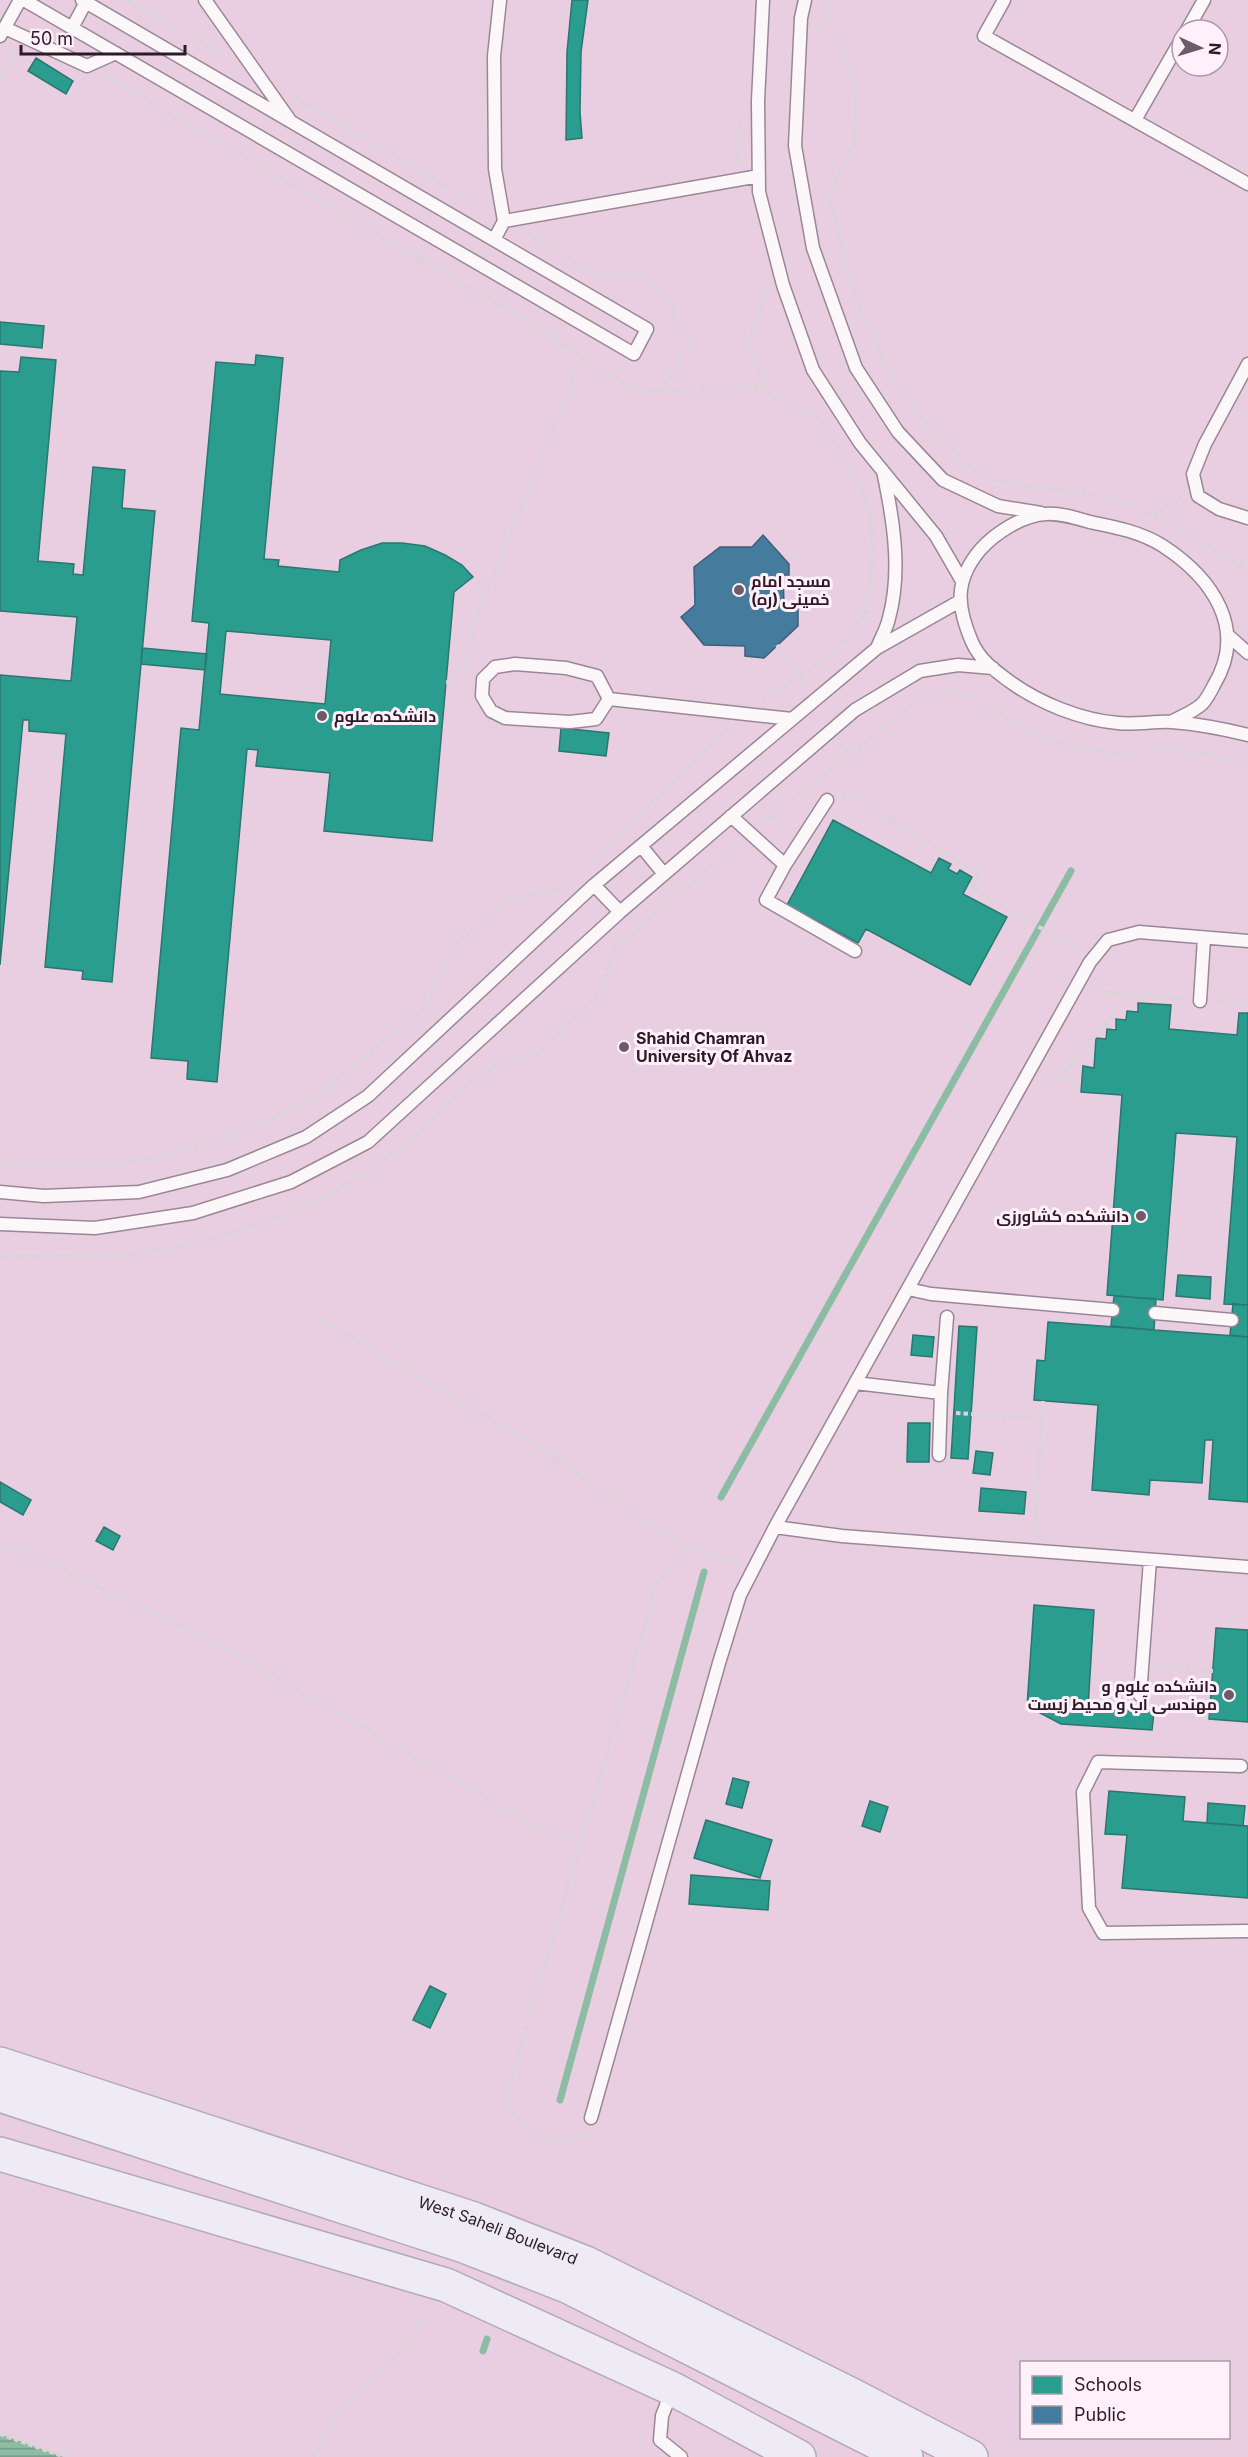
<svg xmlns="http://www.w3.org/2000/svg" width="1248" height="2457" font-family="Inter,Cairo,sans-serif">
  <style>
    .water { fill: url(#water-rules) }
    .schools { fill: #2a9d8f; stroke: #2b7670; stroke-width: 1.5; fill-rule: evenodd }
    .public { fill: #457b9d; stroke: #3e5e7a; stroke-width: 1.5 }
    .lines { fill: none; stroke-linecap: round; stroke-linejoin: round }
    .stream { stroke: #8cbda4; stroke-width: 7 }
    .lane-casing { stroke: #9a8795; stroke-width: 15 }
    .primary-casing { stroke: #b4a9bc; stroke-width: 36 }
    .path { stroke: #dad3d8; stroke-width: 4; stroke-dasharray: 4.5 3; stroke-linecap: butt }
    .lane { stroke: #fcf8fa; stroke-width: 12 }
    .primary { stroke: #eeebf4; stroke-width: 33 }
    .poi-dot { fill: #6e5a68; stroke: #fff0f9; stroke-width: 2 }
    .labels { text-anchor: middle; dominant-baseline: central; stroke-width: 6; stroke-linejoin: round; paint-order: stroke }
    .poi-label { font-size: 16px; font-weight: bold; fill: #2c1b27; stroke: #fff0f9; text-anchor: start }
    .street-label { font-size: 16px; fill: #2c1b27; stroke: #fff0f9 }
  </style>
  <defs>
    <pattern id="water-rules" width="6" height="5" patternUnits="userSpaceOnUse" patternTransform="scale(1.5)"><rect width="6" height="5" fill="#8cbda4"/><path d="M0 2.5h6" fill="none" stroke="#739986"/></pattern>
  </defs>
  <rect width="100%" height="100%" fill="#e8cee0"/>
  <path class="water" d="M 0,2434 L 63,2457 L 0,2457 Z"/>
  <path class="schools" d="M 572,0 L 588,0 L 581,52 L 580,112 L 582,138 L 566,140 L 567,52 Z
    M 36,58 L 73,81 L 66,94 L 28,71 Z
    M 0,322 L 44,326 L 42,348 L 0,344 Z
    M 256,355 L 283,358 L 264,559 L 279,560 L 278,566 L 339,572 L 340,560 L 361,550 L 382,543 L 402,543 L 425,546 L 445,555 L 462,565 L 473,577 L 454,592 L 432,841 L 324,831 L 330,773 L 256,766 L 258,750 L 247,749 L 217,1082 L 187,1079 L 188,1061 L 151,1058 L 181,728 L 199,730 L 209,623 L 192,621 L 216,362 L 255,365 ZM 226,631 L 331,640 L 325,704 L 220,694 Z
    M 21,357 L 56,360 L 38,561 L 74,564 L 73,574 L 83,575 L 93,467 L 125,470 L 122,508 L 155,511 L 112,982 L 82,979 L 83,971 L 45,967 L 66,734 L 29,731 L 29,720 L 23,720 L 0,965 L 0,675 L 71,681 L 77,617 L 0,611 L 0,371 L 19,372 Z
    M 142,648 L 207,654 L 205,670 L 141,664 Z
    M 561,728 L 609,733 L 606,756 L 559,751 Z
    M 833,820 L 931,873 L 939,858 L 951,864 L 948,869 L 957,874 L 960,870 L 972,877 L 963,894 L 1007,917 L 970,985 L 866,929 L 858,943 L 787,905 Z
    M 1138,1003 L 1171,1005 L 1169,1029 L 1237,1035 L 1239,1013 L 1248,1013 L 1248,1305 L 1224,1304 L 1237,1137 L 1176,1133 L 1163,1300 L 1107,1295 L 1122,1095 L 1081,1092 L 1083,1066 L 1094,1068 L 1096,1038 L 1106,1039 L 1107,1029 L 1116,1030 L 1116,1019 L 1126,1020 L 1127,1011 L 1138,1012 Z
    M 1178,1275 L 1211,1277 L 1210,1299 L 1176,1296 Z
    M 1114,1296 L 1156,1299 L 1154,1330 L 1111,1326 Z
    M 1233,1304 L 1248,1305 L 1248,1337 L 1230,1335 Z
    M 1048,1322 L 1248,1337 L 1248,1502 L 1209,1499 L 1213,1440 L 1205,1440 L 1202,1483 L 1150,1480 L 1149,1495 L 1092,1490 L 1098,1405 L 1034,1400 L 1037,1360 L 1045,1361 Z
    M 959,1326 L 977,1327 L 968,1459 L 951,1458 Z
    M 913,1335 L 934,1337 L 932,1357 L 911,1355 Z
    M 908,1423 L 930,1423 L 929,1462 L 907,1462 Z
    M 976,1451 L 993,1453 L 990,1475 L 973,1473 Z
    M 0,1482 L 31,1500 L 23,1515 L 0,1502 Z
    M 981,1488 L 1026,1492 L 1024,1514 L 979,1511 Z
    M 104,1527 L 120,1536 L 113,1550 L 96,1541 Z
    M 1034,1605 L 1094,1610 L 1088,1708 L 1154,1712 L 1152,1730 L 1061,1724 L 1027,1706 Z
    M 1216,1628 L 1248,1630 L 1248,1722 L 1209,1719 Z
    M 733,1778 L 749,1782 L 742,1808 L 726,1804 Z
    M 1109,1791 L 1185,1797 L 1183,1821 L 1248,1826 L 1248,1898 L 1122,1888 L 1127,1835 L 1105,1834 Z
    M 870,1801 L 888,1807 L 880,1832 L 862,1826 Z
    M 1208,1803 L 1245,1806 L 1243,1826 L 1207,1823 Z
    M 706,1820 L 772,1840 L 760,1878 L 694,1858 Z
    M 691,1875 L 770,1881 L 768,1910 L 689,1904 Z
    M 430,1986 L 446,1994 L 430,2028 L 413,2020 Z"/>
  <path class="public" d="M 763,535 L 789,564 L 789,575 L 783,575 L 784,604 L 798,604 L 798,626 L 764,658 L 745,656 L 745,646 L 704,645 L 681,617 L 695,605 L 694,567 L 720,547 L 752,547 Z"/>
  <g class="lines">
    <path class="stream" d="M 721,1497 L 1071,871
      M 560,2100 L 704,1572
      M 483,2351 L 487,2339"/>
    <defs>
      <path id="lane" d="M 24,0 L 634,354 L 647,329 L 82,0
        M 205,0 L 289,119
        M 500,0 L 494,56 L 495,169 L 504,221
        M 763,0 L 758,101 L 759,192 L 783,285 L 813,370 L 860,443 L 936,536 L 962,581
        M 805,0 L 801,18 L 795,146 L 813,248 L 856,368 L 898,432 L 943,480 L 998,506 L 1041,513
        M 1004,0 L 984,36 L 1248,184
        M 5,28 L 87,66 L 116,53
        M 72,28 L 87,0
        M 1187,30 L 1204,0
        M 0,36 L 20,0
        M 1135,120 L 1182,38
        M 494,240 L 504,221 L 759,176
        M 1248,364 L 1205,444 L 1193,474 L 1198,496 L 1219,509 L 1248,518
        M 1230,637 L 1248,653
        M 877,648 C 881,638 887,628 889,618 C 902,571 893,518 883,471
        M 515,664 L 566,668 L 597,676 L 609,699 L 596,719 L 570,722 L 505,718 L 491,711 L 482,696 L 483,679 L 495,667 Z
        M 609,699 L 792,719
        M 1171,722 C 1180,717 1195,711 1202,704 C 1207,699 1211,691 1214,685 C 1248,629 1212,578 1163,546 C 1141,532 1115,527 1090,522 C 1076,518 1061,513 1046,514 C 1023,515 995,533 980,550 C 954,581 957,607 972,642 C 980,660 994,670 1009,681 C 1039,703 1081,720 1118,723 C 1136,725 1154,721 1172,722 C 1197,724 1224,729 1248,735
        M 731,816 L 785,865 L 827,800
        M 641,846 L 664,874
        M 785,865 L 766,900 L 855,951
        M 594,885 L 620,912
        M 1200,1001 L 1204,938
        M 0,1192 L 44,1196 L 139,1192 L 227,1170 L 306,1137 L 368,1096 L 594,885 L 877,648 L 960,601
        M 0,1224 L 95,1228 L 193,1213 L 291,1182 L 368,1142 L 620,912 L 855,710 L 920,671 L 958,665 L 993,668
        M 908,1289 L 931,1294 L 1113,1310
        M 1155,1313 L 1232,1320
        M 855,1383 L 941,1393 L 939,1455
        M 941,1393 L 947,1317
        M 775,1527 L 842,1536 L 1248,1567
        M 1140,1695 L 1150,1560
        M 1241,1766 L 1098,1762 L 1083,1792 L 1089,1908 L 1103,1933 L 1248,1931
        M 591,2118 L 719,1663 L 740,1595 L 775,1527 L 1090,962 L 1108,940 L 1139,932 L 1248,941
        M 672,2390 L 662,2416 L 660,2440 L 681,2457"/>
      <g id="primary">
        <path id="s1" d="M 0,2064 L 474,2219 L 586,2263 L 850,2394 L 971,2457"/>
        <path d="M 0,2095 L 464,2246 L 567,2286 L 906,2457"/>
        <path d="M 0,2154 L 446,2285 L 673,2389 L 799,2457"/>
      </g>
    </defs>
    <use href="#lane" class="lane-casing"/>
    <use href="#primary" class="primary-casing"/>
    <path class="path" d="M 127,0 L 223,55
      M 832,0 L 827,19 L 856,87 L 854,144 L 828,194 C 852,286 878,386 953,451 C 961,458 969,467 978,472 C 1018,492 1058,486 1098,496 C 1152,509 1200,541 1248,570
      M 817,29 L 827,19
      M 103,75 L 547,332 L 582,358 L 473,627 L 467,673
      M 0,79 L 16,51
      M 294,97 L 487,210
      M 738,163 L 739,120
      M 527,234 L 601,277 L 637,274 L 672,301 L 675,319 L 694,335 L 661,390
      M 582,358 L 637,391 L 765,387
      M 1153,516 L 1183,496
      M 1240,565 L 1248,555
      M 777,645 L 808,688
      M 446,682 L 466,684
      M 763,700 L 818,665 L 850,634 L 866,611 L 872,563 L 871,517 L 858,481 L 821,421 L 767,394 L 749,337 L 766,291
      M 840,743 L 849,755
      M 841,797 L 851,796 L 980,875 L 971,888 L 1079,950
      M 763,823 L 924,696 L 943,690 L 965,693 L 1026,730 L 1072,747 L 1116,753 L 1170,750 L 1209,754 L 1248,763
      M 586,867 L 727,729
      M 1094,989 L 1100,992 L 1185,999
      M 1216,1002 L 1248,1005
      M 1047,1072 L 1060,1078 L 1082,1080
      M 1060,1078 L 1129,995
      M 0,1164 L 97,1166 L 168,1156 L 242,1132 L 312,1099 L 428,1005 L 448,952 L 503,901 L 566,887
      M 0,1257 L 122,1256 L 186,1245 L 257,1225 L 319,1199 L 373,1169 L 421,1131 L 458,1092 L 498,1062 L 538,1053 L 601,993 L 613,950 L 738,843
      M 319,1318 L 547,1452 L 685,1547
      M 956,1413 L 1042,1419 L 1034,1535
      M 1042,1419 L 1043,1401
      M 0,1553 L 17,1548 L 222,1646 L 547,1833 L 582,1841
      M 1157,1666 L 1213,1671
      M 584,2131 L 582,2135 L 565,2142 L 526,2132 L 506,2097 L 656,1587 L 685,1547 L 738,1565
      M 0,2434 L 65,2457
      M 313,2457 L 340,2410 L 390,2364 L 430,2308"/>
    <use href="#lane" class="lane"/>
    <use href="#primary" class="primary"/>
  </g>
  <g class="poi-dot">
    <circle cx="739" cy="590" r="6"/>
    <circle cx="322" cy="716" r="6"/>
    <circle cx="624" cy="1047" r="6"/>
    <circle cx="1141" cy="1216" r="6"/>
    <circle cx="1229" cy="1695" r="6"/>
  </g>
  <g class="labels">
    <g class="poi-label">
      <text x="751" y="581">مسجد امام<tspan x="751" dy="18">خمینی (ره)</tspan></text>
      <text x="334" y="716">دانشکده علوم</text>
      <text x="636" y="1038">Shahid Chamran<tspan x="636" dy="18">University Of Ahvaz</tspan></text>
      <text x="1129" y="1216" text-anchor="end">دانشکده کشاورزی</text>
      <text x="1217" y="1686" text-anchor="end">دانشکده علوم و<tspan x="1217" dy="18">مهندسی آب و محیط زیست</tspan></text>
    </g>
    <g class="street-label">
      <text stroke="none"><textPath href="#s1" startOffset="525">West Saheli Boulevard</textPath></text>
    </g>
  </g>
  <rect x="1020" y="2361" width="210" height="78" fill="#fff0f9" stroke="#ab9ba5" stroke-width="1.5"/>
  <rect x="1032" y="2376" width="30" height="18" fill="#2a9d8f" stroke="#ab9ba5" stroke-width="1.5"/>
  <text x="1074" y="2391" font-size="18" fill="#2c1b27">Schools</text>
  <rect x="1032" y="2406" width="30" height="18" fill="#457b9d" stroke="#ab9ba5" stroke-width="1.5"/>
  <text x="1074" y="2421" font-size="18" fill="#2c1b27">Public</text>
  <g transform="translate(1200 48) rotate(94)"><circle r="28" fill="#fff0f9" stroke="#ab9ba5" stroke-width="1.5"/>
  <path d="M0-4.5L10 22L0 15L-10 22Z" fill="#6e5a68"/>
  <text y="-9" font-size="16" font-weight="bold" text-anchor="middle" fill="#2c1b27">N</text>
  </g>
  <path d="M21 45v9h164v-9" fill="none" stroke="#2c1b27" stroke-width="3"/>
  <text x="30" y="45" font-size="18" fill="#2c1b27" stroke="#fff0f9" stroke-width="4.5" paint-order="stroke">50 m</text>
</svg>
